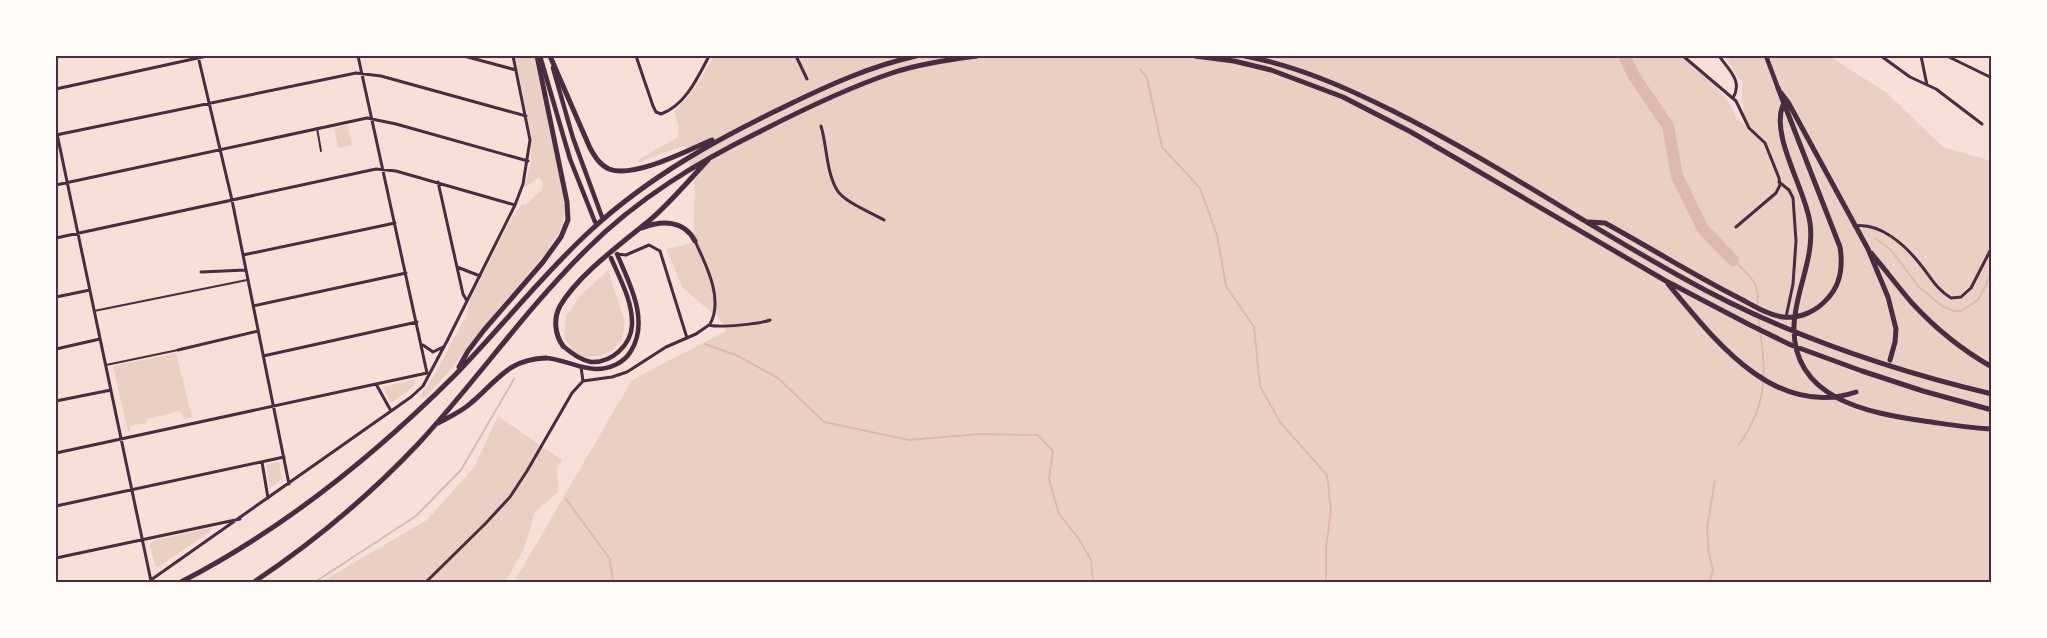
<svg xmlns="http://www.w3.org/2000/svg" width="2047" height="638" font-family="Roboto,sans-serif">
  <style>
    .green { fill: #ebcfc5 }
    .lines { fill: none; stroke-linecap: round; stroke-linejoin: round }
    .stream { stroke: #dcb8b0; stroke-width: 2 }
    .river { stroke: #dcb8b0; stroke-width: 12 }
    .pedestrian { stroke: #4a2c40; stroke-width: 2 }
    .minor { stroke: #4a2c40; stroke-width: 3 }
    .secondary { stroke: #4a2c40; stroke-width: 4.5 }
    .trunk { stroke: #4a2c40; stroke-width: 5 }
    .neatline { fill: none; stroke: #4a2c40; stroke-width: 2 }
  </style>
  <rect width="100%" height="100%" fill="#f7e1d7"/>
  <path class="green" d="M 515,56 L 534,56 L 565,205 L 563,226 L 547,252 L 485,324 L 452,368 L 425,398 L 420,396 L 436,372 L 466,316 L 470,300 L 510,221 L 522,204 L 525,205 L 542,190 L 543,185 L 540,177 L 524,188 L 531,162 L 531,135 Z
    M 714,56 L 1680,56 C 1702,75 1728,91 1737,120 L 1744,124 L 1746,127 L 1742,100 L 1742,81 C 1734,74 1731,64 1724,56 L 1829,56 L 1887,93 L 1943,147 L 1991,161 L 1991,582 L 514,582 L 632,380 L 726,331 L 719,319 L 683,288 L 666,249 L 693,243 L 695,188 L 686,147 L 682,146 L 637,163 L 641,158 L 678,137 L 679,127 L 674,112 C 691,96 702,76 714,56 Z
    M 348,125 L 352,145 L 338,148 L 334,128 Z
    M 608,270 L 625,322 L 622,340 L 611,351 L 599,356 L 584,357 L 572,350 L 564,338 L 566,316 L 580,296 Z
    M 176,353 L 192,417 L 184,419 L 180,411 L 147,419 L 147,423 L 130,426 L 130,431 L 128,432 L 113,366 Z
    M 416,379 L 414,386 L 391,403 L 383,387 Z
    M 498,416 L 562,460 L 557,470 L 559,491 L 535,512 L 524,549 L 505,582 L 321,582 L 427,520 L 475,466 Z
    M 276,462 L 279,463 L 282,479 L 270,488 L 266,465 Z
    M 209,528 L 212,529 L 210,532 L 158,567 L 155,566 L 150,545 L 152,541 Z"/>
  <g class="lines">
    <path class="stream" d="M 1140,69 L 1147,78 L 1162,147 L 1200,188 L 1217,235 L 1226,286 L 1254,327 L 1260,386 L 1280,422 L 1327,475 L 1331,510 L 1326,547 L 1326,582
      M 1875,238 L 1891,250 L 1919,287 L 1942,306 L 1954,311 L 1961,311 L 1978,300 L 1992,273
      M 1733,260 C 1742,268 1749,274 1755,284 C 1760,294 1757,306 1758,316 C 1765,364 1771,402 1739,444
      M 705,344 L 736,355 L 778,378 L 824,422 L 909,440 L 979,434 L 1038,435 L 1053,451 L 1049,479 L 1059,514 L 1079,539 L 1091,560 L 1093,582
      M 566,499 L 610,559 L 613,582
      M 315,582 L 416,516 L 461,470 L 514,379
      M 1709,582 L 1713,570 L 1709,554 L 1707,528 L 1715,480"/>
    <path class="river" d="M 1624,56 L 1634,76 L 1668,126 L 1677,176 L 1703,229 L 1733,260"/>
    <path class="pedestrian" d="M 317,128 L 321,151
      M 94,311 L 247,280
      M 106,365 L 178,350"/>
    <path class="minor" d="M 198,56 L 232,200 L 289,484
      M 358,56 L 427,373
      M 464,56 L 516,70
      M 636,56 L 653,106 L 656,112 L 661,114 C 685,106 698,77 709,56
      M 796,56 L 807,79
      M 1683,56 L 1736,101 L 1749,128 L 1765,143 L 1779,178 L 1780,185 L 1776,193 L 1736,227
      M 1719,56 C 1729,70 1743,81 1733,98
      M 1881,56 L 1910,77 L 1936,89 L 1982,124
      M 1921,56 L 1927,85
      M 1947,56 L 1992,78
      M 56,89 L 207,56
      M 821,126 C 827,146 826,171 837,190 C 844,202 872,213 884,220
      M 56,129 L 151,581
      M 56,135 L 356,73 L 381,76 L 526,116
      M 438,182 L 463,294 L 467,301
      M 1779,182 L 1789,190 L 1793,198 L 1796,241 L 1793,284 L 1786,317
      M 56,185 L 367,118 L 396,124 L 528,161
      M 1854,226 C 1880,222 1905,245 1920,264 C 1930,276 1936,289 1951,298 L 1961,297 L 1971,288 L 1992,247
      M 56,238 L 376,169 L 396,171 L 515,205
      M 695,241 C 706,265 724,299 710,324
      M 617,254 L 626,255 L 649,245 L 660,251 L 687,338
      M 243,255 L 395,223
      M 457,267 L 480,276
      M 201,272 L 246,270
      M 56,297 L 90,290
      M 253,306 L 406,273
      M 423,345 L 433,352 L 443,347
      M 56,349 L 100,339
      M 178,350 L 258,331
      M 263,356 L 417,322
      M 581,367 L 583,381
      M 376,384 L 391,411
      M 56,401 L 111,390
      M 56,453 L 427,373
      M 262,462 L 268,498
      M 56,506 L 284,457
      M 56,558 L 240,519
      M 148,582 L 411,397 L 423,386 L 447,341 L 515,205 L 523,184 L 530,140 L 513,56
      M 426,582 L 485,524 L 510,497 L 527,471 L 572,393 L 583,381 L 612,377 L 627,372 L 666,347 L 696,334 L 709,325 C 719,328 760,324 770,320"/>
    <path class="secondary" d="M 540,56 L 570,159 L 595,222
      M 1766,56 L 1778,88
      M 553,68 L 573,138 L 602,217
      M 563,346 C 571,353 580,360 591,362 C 612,363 631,345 632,325 C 633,302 620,279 611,258
      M 546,358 C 563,359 579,369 596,369 C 610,369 624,363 631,351 C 650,320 629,283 617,254"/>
    <path class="trunk" d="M 550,56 L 590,148 C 595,157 600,165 609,169 C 634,179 688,150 712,140
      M 1195,56 L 1234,61 L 1271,70 L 1343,97 L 1411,132 L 1666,281 L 1750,325 L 1791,345 L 1862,371 L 1923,391 L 1992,410
      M 1245,56 C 1297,66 1345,87 1393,111 C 1493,161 1585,224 1683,278 C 1777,331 1887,369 1992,394
      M 1781,93 L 1788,102 L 1868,249 L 1888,297 L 1896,329 L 1895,342 L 1890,360
      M 1783,105 C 1770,136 1806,190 1810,223 C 1815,258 1795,291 1794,326 C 1792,399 1868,413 1924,421 C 1946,424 1969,428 1992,429
      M 1589,222 L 1605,223 C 1649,247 1692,274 1737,297 C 1751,304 1767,315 1783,317 C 1800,319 1817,311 1828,298 C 1841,284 1843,266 1840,247 L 1778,88
      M 642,228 C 662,220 684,220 695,241
      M 1871,253 C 1885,269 1898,287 1912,303 C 1935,328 1962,350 1992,367
      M 1668,284 C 1713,338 1774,420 1856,392
      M 563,346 C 555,335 553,319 560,306 C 578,275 622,243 650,220 C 671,202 689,180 708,160
      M 459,367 L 468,351 L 484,330 L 543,262 L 561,237 L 568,220 L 567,202 L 537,56
      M 438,423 C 449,417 461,412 471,403 C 497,381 508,359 546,358
      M 181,582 C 282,530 374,456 455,375 C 501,328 542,275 590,231 C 648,177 717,139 788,105 C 829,85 871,66 916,56
      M 254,582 C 314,542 369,496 419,443 C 477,380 526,309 587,249 C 638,198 698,162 761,131 C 804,109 847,88 892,73 C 919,64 949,60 977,56"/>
  </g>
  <rect width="2047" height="638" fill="none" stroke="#fffaf5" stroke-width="114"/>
  <rect x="57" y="57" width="1933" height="524" class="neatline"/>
</svg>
